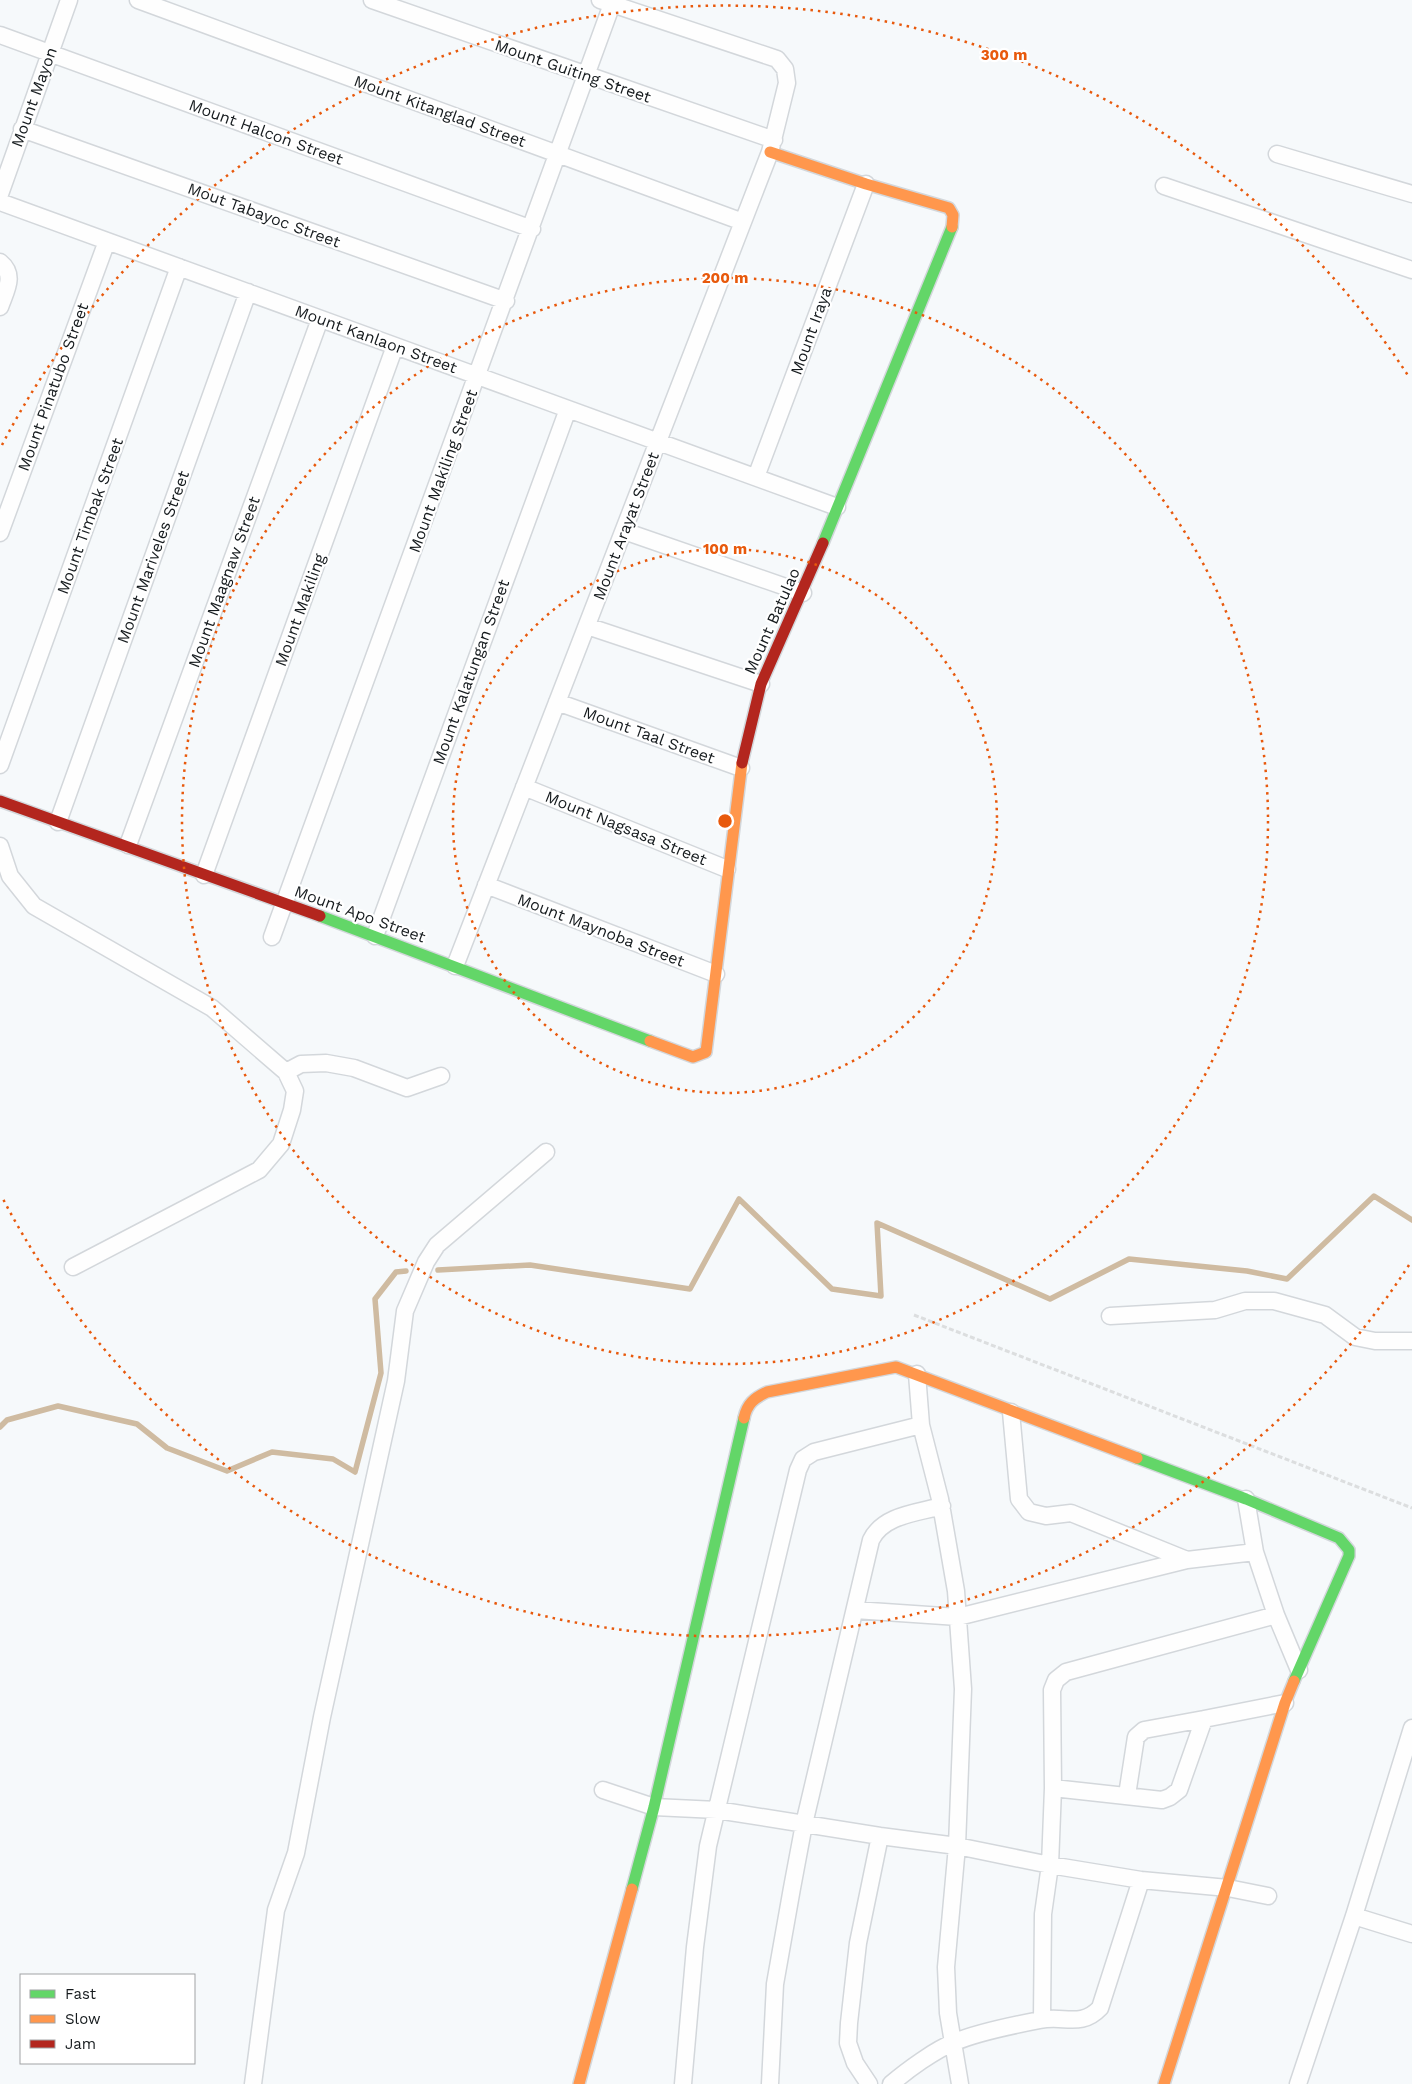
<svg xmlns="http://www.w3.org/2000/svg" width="1412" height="2084" font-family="'Work Sans',sans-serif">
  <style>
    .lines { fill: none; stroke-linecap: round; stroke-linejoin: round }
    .stream { stroke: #cfbba1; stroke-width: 5.5 }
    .street-casing { stroke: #d3d7db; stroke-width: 19 }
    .fast-casing { stroke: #d3d7db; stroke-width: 14 }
    .slow-casing { stroke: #d3d7db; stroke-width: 14 }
    .jam-casing { stroke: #d3d7db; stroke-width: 14 }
    .path { stroke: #dcdedf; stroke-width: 3; stroke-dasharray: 5 2.5; stroke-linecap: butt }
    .street { stroke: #fefefe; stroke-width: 16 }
    .fast { stroke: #63d668; stroke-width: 11 }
    .slow { stroke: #ff974d; stroke-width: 11 }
    .jam { stroke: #b3261e; stroke-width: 11 }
    .ring { fill: none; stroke: #e8590c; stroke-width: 2.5; stroke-dasharray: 2.5 5 }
    .labels { text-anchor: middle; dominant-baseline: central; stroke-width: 4.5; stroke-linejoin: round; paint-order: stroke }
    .street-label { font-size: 16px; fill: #151a1d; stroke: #fff }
    .centre { fill: #e8590c; stroke: #fff; stroke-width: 2.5 }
    .ring-label { font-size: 15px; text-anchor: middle; font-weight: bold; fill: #e8590c; stroke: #fff; stroke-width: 4.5; stroke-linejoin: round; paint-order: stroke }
  </style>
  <rect width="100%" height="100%" fill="#f6f9fb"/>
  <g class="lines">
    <path class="stream" d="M 438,1270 L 530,1265 L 690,1289 L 739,1199 L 832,1289 L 881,1296 L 877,1223 L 1050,1299 L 1129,1259 L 1247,1271 L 1287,1279 L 1374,1196 L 1412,1220
      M 0,1427 L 7,1420 L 58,1406 L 137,1424 L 167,1448 L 227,1471 L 272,1452 L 333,1459 L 355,1472 L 381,1373 L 375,1299 L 396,1272 L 406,1271"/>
    <defs>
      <path id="street" d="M 138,0 L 743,222
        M 372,0 L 774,140
        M 0,35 L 532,229
        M 22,129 L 506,301
        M 1277,154 L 1412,194
        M 1164,186 L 1412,270
        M 0,194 L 69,0
        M 0,202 L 837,507
        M 0,262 C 16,275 6,290 0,307
        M 756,477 L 866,184
        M 624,531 L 803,593
        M 0,533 L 107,241
        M 587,626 L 761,684
        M 557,702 L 741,768
        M 0,765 L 179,267
        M 524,787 L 727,869
        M 58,822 L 248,292
        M 128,845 L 320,319
        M 0,846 L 10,876 L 34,906 L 212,1008 L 286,1072 L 295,1091 L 292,1110 L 281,1144 L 259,1170 L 73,1267
        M 204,875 L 395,346
        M 486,885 L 716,974
        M 375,936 L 568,409
        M 272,937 L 612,4
        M 455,966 L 770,152 L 787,83 L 785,69 L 777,59 L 600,0
        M 286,1072 L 301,1064 L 326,1063 L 354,1068 L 407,1088 L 441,1076
        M 1110,1316 L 1215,1310 L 1245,1301 L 1274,1301 L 1325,1315 L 1355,1337 L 1375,1341 L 1412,1341
        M 917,1374 L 921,1425 L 940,1499 L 956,1591 L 963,1689 L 957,1846 L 946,1967 L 948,2013 L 960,2084
        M 1011,1412 L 1019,1499 L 1029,1512 L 1046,1516 L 1071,1513 L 1187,1560
        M 1246,1499 L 1255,1552 L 1276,1615 L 1299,1670
        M 855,1610 L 958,1617 L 1187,1560 L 1255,1552
        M 1053,1788 L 1162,1800 L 1170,1797 L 1179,1790 L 1204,1719 L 1285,1703
        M 603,1790 L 654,1807 L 717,1810 L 880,1836 L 957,1846 L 1050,1865 L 1141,1880 L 1228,1888 L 1268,1896
        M 1127,1795 L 1136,1737 L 1144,1730 L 1204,1719
        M 1354,1916 L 1412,1934
        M 1042,2019 L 1043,1914 L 1050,1865 L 1053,1788 L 1052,1690 L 1056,1680 L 1066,1672 L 1276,1615
        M 253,2084 L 276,1910 L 296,1853 L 322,1717 L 396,1381 L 405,1311 L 426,1262 L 437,1245 L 546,1152
        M 683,2084 L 695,1947 L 708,1846 L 798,1470 L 803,1459 L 814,1452 L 921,1425
        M 770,2084 L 775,1984 L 792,1888 L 804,1824 L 871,1540 C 883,1515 917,1513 942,1506
        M 869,2084 L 855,2063 L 848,2043 L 849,2023 L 858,1943 L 880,1836
        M 891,2084 C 906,2071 936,2049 955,2042 C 978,2032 1014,2025 1040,2020 C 1064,2015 1081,2028 1100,2008 L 1141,1880
        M 1298,2084 L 1354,1916 L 1412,1728"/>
      <path id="fast" d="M 823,543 L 952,227
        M 320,916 L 650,1041
        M 1137,1458 L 1246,1499 L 1339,1538 L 1349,1550 L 1349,1556 L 1294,1681
        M 632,1889 L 654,1807 L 744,1418"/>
      <path id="slow" d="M 770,152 L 866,184 L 949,208 L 953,215 L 952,227
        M 650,1041 L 693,1057 L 706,1052 L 742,763
        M 744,1418 C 747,1404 754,1398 767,1392 L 896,1367 L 1137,1458
        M 579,2084 L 632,1889
        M 1164,2084 L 1285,1703 L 1294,1681"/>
      <path id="jam" d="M 742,763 L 761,684 L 823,543
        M 0,801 L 320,916"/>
    </defs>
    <use href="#street" class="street-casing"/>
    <use href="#fast" class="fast-casing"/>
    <use href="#slow" class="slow-casing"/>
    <use href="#jam" class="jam-casing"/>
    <path class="path" d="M 914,1315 L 1412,1508"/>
    <use href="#street" class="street"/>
    <use href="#fast" class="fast"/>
    <use href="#slow" class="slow"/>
    <use href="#jam" class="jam"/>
  </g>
  <g class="ring">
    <circle cx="725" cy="821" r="272"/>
    <circle cx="725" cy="821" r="543"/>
    <path d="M1409 1265A815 815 0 0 1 2 1197M2 445A815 815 0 0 1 1409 377"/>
  </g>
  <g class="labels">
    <g class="street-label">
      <text transform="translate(573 71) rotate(19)">Mount Guiting Street</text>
      <text transform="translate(34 97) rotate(-70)">Mount Mayon</text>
      <text transform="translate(440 111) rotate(20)">Mount Kitanglad Street</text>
      <text transform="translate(266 132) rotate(20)">Mount Halcon Street</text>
      <text transform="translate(264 215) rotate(20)">Mout Tabayoc Street</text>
      <text transform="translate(811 331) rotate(-70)">Mount Iraya</text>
      <text transform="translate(376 339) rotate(20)">Mount Kanlaon Street</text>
      <text transform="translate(53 387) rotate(-70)">Mount Pinatubo Street</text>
      <text transform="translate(443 471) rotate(-70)">Mount Makiling Street</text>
      <text transform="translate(90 516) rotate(-70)">Mount Timbak Street</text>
      <text transform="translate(626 526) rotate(-69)">Mount Arayat Street</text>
      <text transform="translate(153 557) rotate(-70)">Mount Mariveles Street</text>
      <text transform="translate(224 582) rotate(-70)">Mount Maagnaw Street</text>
      <text transform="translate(300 610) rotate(-70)">Mount Makiling</text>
      <text transform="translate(772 621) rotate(-66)">Mount Batulao</text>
      <text transform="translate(471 672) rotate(-70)">Mount Kalatungan Street</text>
      <text transform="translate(649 735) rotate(20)">Mount Taal Street</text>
      <text transform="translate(626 828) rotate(22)">Mount Nagsasa Street</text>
      <text transform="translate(360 914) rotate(20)">Mount Apo Street</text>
      <text transform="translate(601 930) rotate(21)">Mount Maynoba Street</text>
    </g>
  </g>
  <circle cx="725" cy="821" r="8" class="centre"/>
  <g class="ring-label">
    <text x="1004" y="60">300 m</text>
    <text x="725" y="283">200 m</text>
    <text x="725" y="554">100 m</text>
  </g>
  <rect x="20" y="1974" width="175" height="90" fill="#ffffff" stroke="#a1a3a5"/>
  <rect x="30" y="1990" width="25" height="8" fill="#63d668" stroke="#a1a3a5"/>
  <text x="65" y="1999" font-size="15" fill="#151a1d">Fast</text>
  <rect x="30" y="2015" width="25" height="8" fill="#ff974d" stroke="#a1a3a5"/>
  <text x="65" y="2024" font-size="15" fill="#151a1d">Slow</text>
  <rect x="30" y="2040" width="25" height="8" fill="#b3261e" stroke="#a1a3a5"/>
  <text x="65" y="2049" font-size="15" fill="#151a1d">Jam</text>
</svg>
